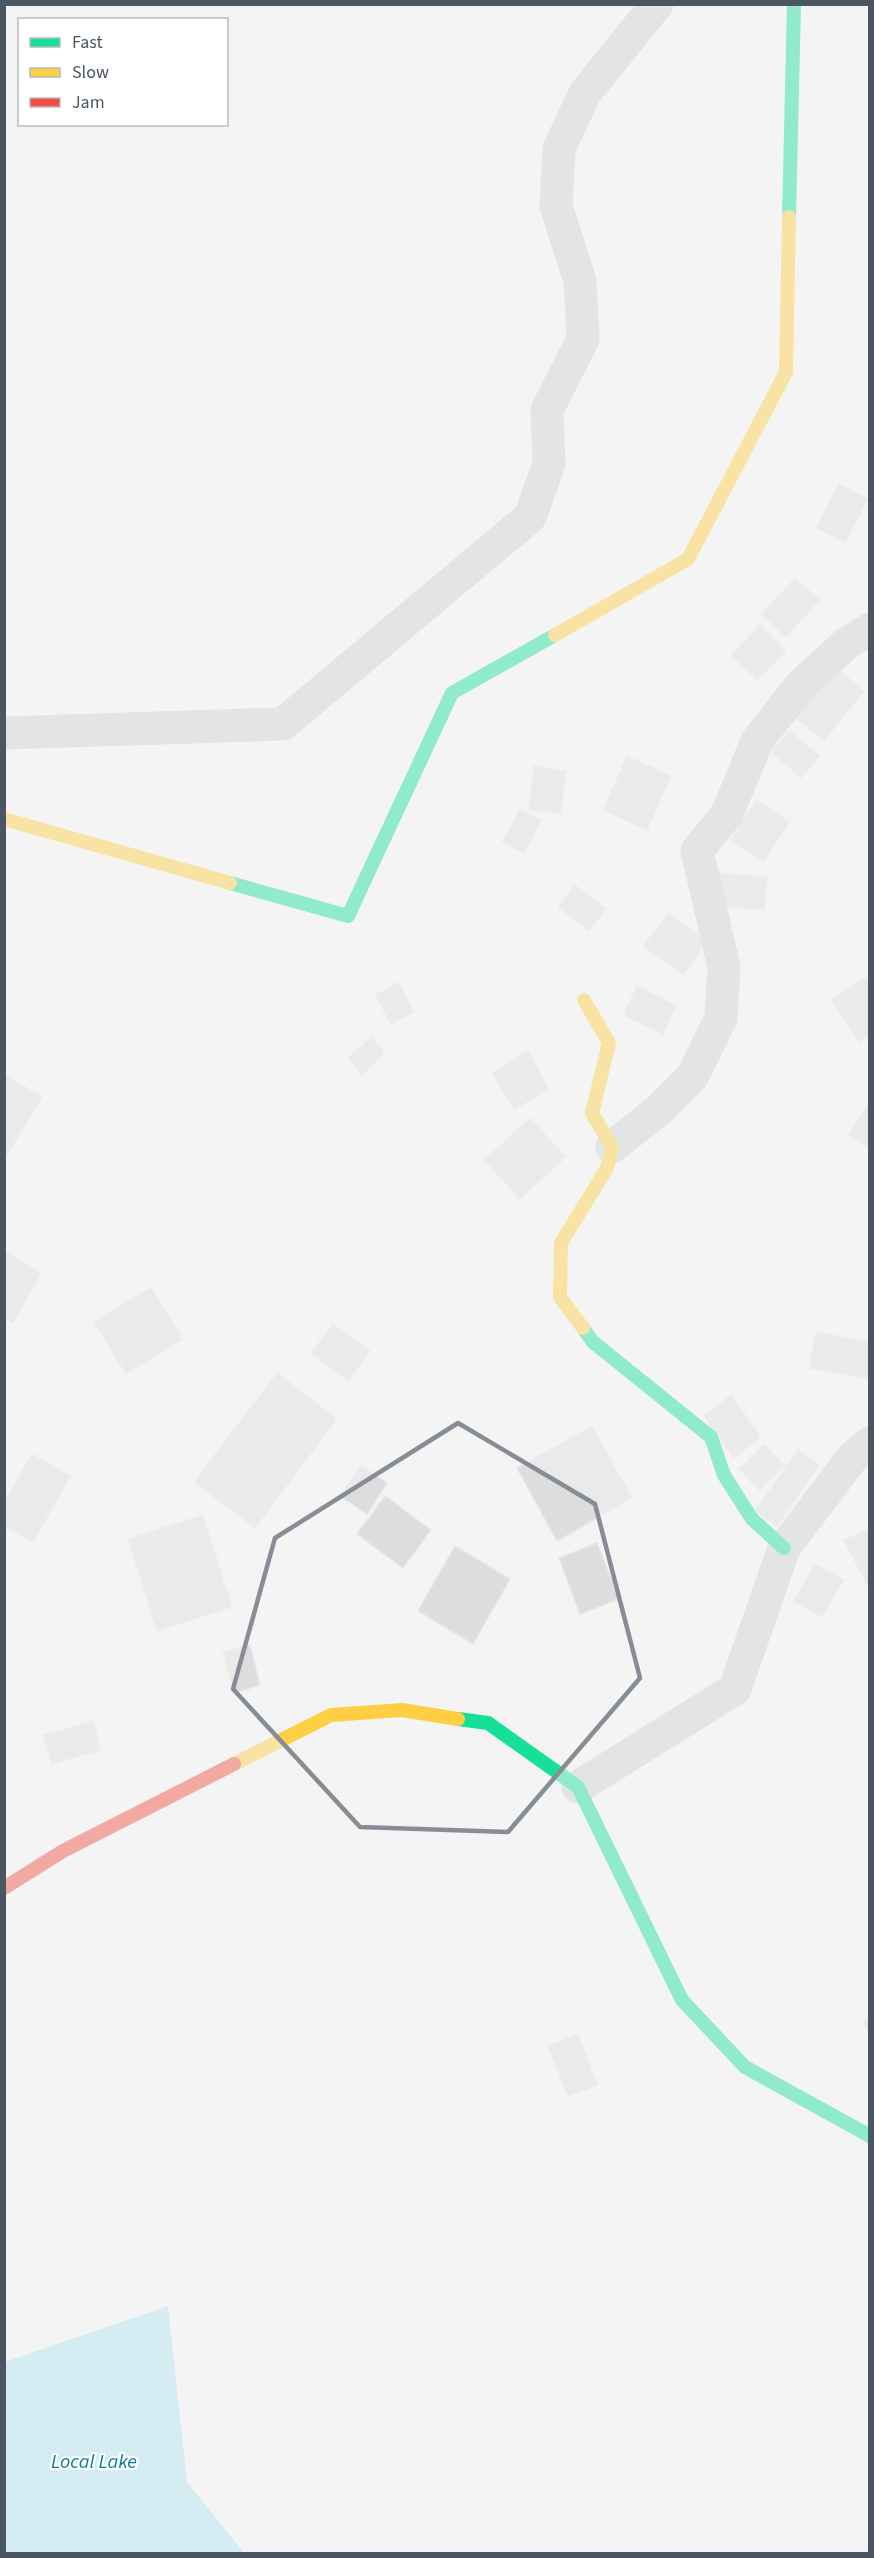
<svg xmlns="http://www.w3.org/2000/svg" width="874" height="2558" font-family="'Source Sans 3',sans-serif">
  <style>
    .water { fill: #aee2f0 }
    .building { fill: #ddddde; stroke: #e5e6e7; stroke-width: 1.5 }
    .lines { fill: none; stroke-linecap: round; stroke-linejoin: round }
    .street { stroke: #ced0d2; stroke-width: 33 }
    .fast { stroke: #16e098; stroke-width: 14 }
    .slow { stroke: #ffcf43; stroke-width: 14 }
    .jam { stroke: #f24e42; stroke-width: 14 }
    .marked { fill: none; stroke: #868d94; stroke-width: 4.5; stroke-linejoin: round }
    .labels { text-anchor: middle; dominant-baseline: central; stroke-width: 4.5; stroke-linejoin: round; paint-order: stroke }
    .water-label { font-size: 20px; font-style: italic; fill: #0c7c9b; stroke: #fff }
  </style>
  <rect width="100%" height="100%" fill="#f4f4f4"/>
  <path class="water" d="M 168,2306 L 187,2482 L 244,2553 L 5,2553 L 5,2362 Z"/>
  <path class="building" d="M 839,484 L 868,499 L 845,543 L 816,528 Z
    M 795,578 L 820,600 L 786,637 L 761,614 Z
    M 760,625 L 786,651 L 757,680 L 731,655 Z
    M 833,665 L 864,691 L 824,741 L 792,715 Z
    M 790,731 L 820,756 L 801,778 L 771,752 Z
    M 627,756 L 671,776 L 647,830 L 603,810 Z
    M 534,766 L 566,771 L 561,814 L 529,810 Z
    M 756,800 L 790,822 L 763,862 L 730,840 Z
    M 520,809 L 541,820 L 524,853 L 502,842 Z
    M 720,873 L 768,877 L 764,910 L 717,906 Z
    M 575,885 L 606,909 L 589,931 L 558,907 Z
    M 668,913 L 707,941 L 683,975 L 643,946 Z
    M 865,977 L 870,983 L 870,1035 L 859,1042 L 831,1000 Z
    M 399,982 L 414,1012 L 391,1024 L 375,995 Z
    M 637,986 L 676,1005 L 663,1034 L 623,1015 Z
    M 371,1037 L 385,1053 L 362,1075 L 348,1058 Z
    M 528,1051 L 549,1089 L 514,1110 L 492,1073 Z
    M 4,1074 L 42,1097 L 4,1160 Z
    M 870,1102 L 870,1149 L 848,1134 Z
    M 530,1118 L 566,1157 L 520,1199 L 484,1160 Z
    M 5,1251 L 41,1273 L 13,1323 L 4,1318 Z
    M 151,1287 L 183,1339 L 126,1374 L 94,1322 Z
    M 333,1324 L 370,1351 L 348,1381 L 311,1353 Z
    M 816,1332 L 870,1342 L 870,1379 L 809,1368 Z
    M 277,1373 L 337,1419 L 255,1528 L 194,1482 Z
    M 731,1395 L 761,1437 L 734,1458 L 704,1416 Z
    M 592,1426 L 632,1498 L 557,1541 L 517,1468 Z
    M 764,1444 L 785,1465 L 759,1490 L 739,1469 Z
    M 798,1449 L 819,1465 L 777,1527 L 755,1511 Z
    M 32,1454 L 71,1476 L 33,1542 L 4,1526 L 4,1503 Z
    M 361,1465 L 387,1483 L 367,1514 L 340,1496 Z
    M 385,1496 L 431,1530 L 403,1568 L 357,1534 Z
    M 203,1515 L 232,1607 L 157,1631 L 128,1539 Z
    M 870,1528 L 870,1591 L 844,1540 Z
    M 597,1543 L 619,1599 L 580,1614 L 559,1558 Z
    M 455,1546 L 510,1579 L 473,1644 L 418,1611 Z
    M 815,1564 L 844,1580 L 822,1617 L 793,1601 Z
    M 250,1645 L 260,1685 L 234,1693 L 223,1652 Z
    M 93,1721 L 101,1750 L 52,1764 L 43,1735 Z
    M 870,2018 L 870,2033 L 863,2021 Z
    M 578,2034 L 598,2085 L 568,2096 L 548,2046 Z"/>
  <g class="lines">
    <path class="street" d="M 4,733 L 283,724 L 530,517 L 549,464 L 547,410 L 583,339 L 580,281 L 556,206 L 559,149 L 585,93 L 657,4
      M 612,1147 L 659,1110 L 692,1077 L 721,1018 L 724,967 L 697,851 L 727,814 L 757,741 L 801,685 L 847,643 L 870,629
      M 578,1787 L 735,1689 L 784,1548 L 852,1458 L 870,1443"/>
    <path class="fast" d="M 789,217 L 794,4
      M 230,883 L 348,916 L 452,693 L 555,635
      M 583,1328 L 593,1342 L 711,1437 L 724,1475 L 752,1519 L 784,1548
      M 458,1719 L 488,1723 L 578,1787 L 682,2000 L 745,2067 L 870,2136"/>
    <path class="slow" d="M 555,635 L 688,559 L 786,372 L 789,217
      M 4,819 L 230,883
      M 583,1328 L 560,1297 L 561,1243 L 607,1168 L 612,1147 L 592,1113 L 609,1043 L 584,1000
      M 234,1764 L 331,1715 L 402,1710 L 458,1719"/>
    <path class="jam" d="M 4,1888 L 63,1851 L 234,1764"/>
  </g>
  <path d="M0 0H874V2558H0ZM 458,1423 L 595,1504 L 640,1678 L 508,1832 L 360,1827 L 233,1689 L 275,1538 Z" fill="#f4f4f4" fill-opacity=".55" fill-rule="evenodd"/>
  <path class="marked" d="M 458,1423 L 595,1504 L 640,1678 L 508,1832 L 360,1827 L 233,1689 L 275,1538 Z"/>
  <g class="labels">
    <g class="water-label">
      <text x="94" y="2462">Local Lake</text>
    </g>
  </g>
  <rect width="874" height="2558" fill="none" stroke="#4a5661" stroke-width="12"/>
  <rect x="18" y="18" width="210" height="108" fill="#ffffff" stroke="#b7bbc0" stroke-width="1.5"/>
  <rect x="30" y="38" width="30" height="9" fill="#16e098" stroke="#b7bbc0" stroke-width="1.5"/>
  <text x="72" y="48" font-size="18" fill="#4a5661">Fast</text>
  <rect x="30" y="68" width="30" height="9" fill="#ffcf43" stroke="#b7bbc0" stroke-width="1.5"/>
  <text x="72" y="78" font-size="18" fill="#4a5661">Slow</text>
  <rect x="30" y="98" width="30" height="9" fill="#f24e42" stroke="#b7bbc0" stroke-width="1.5"/>
  <text x="72" y="108" font-size="18" fill="#4a5661">Jam</text>
</svg>
